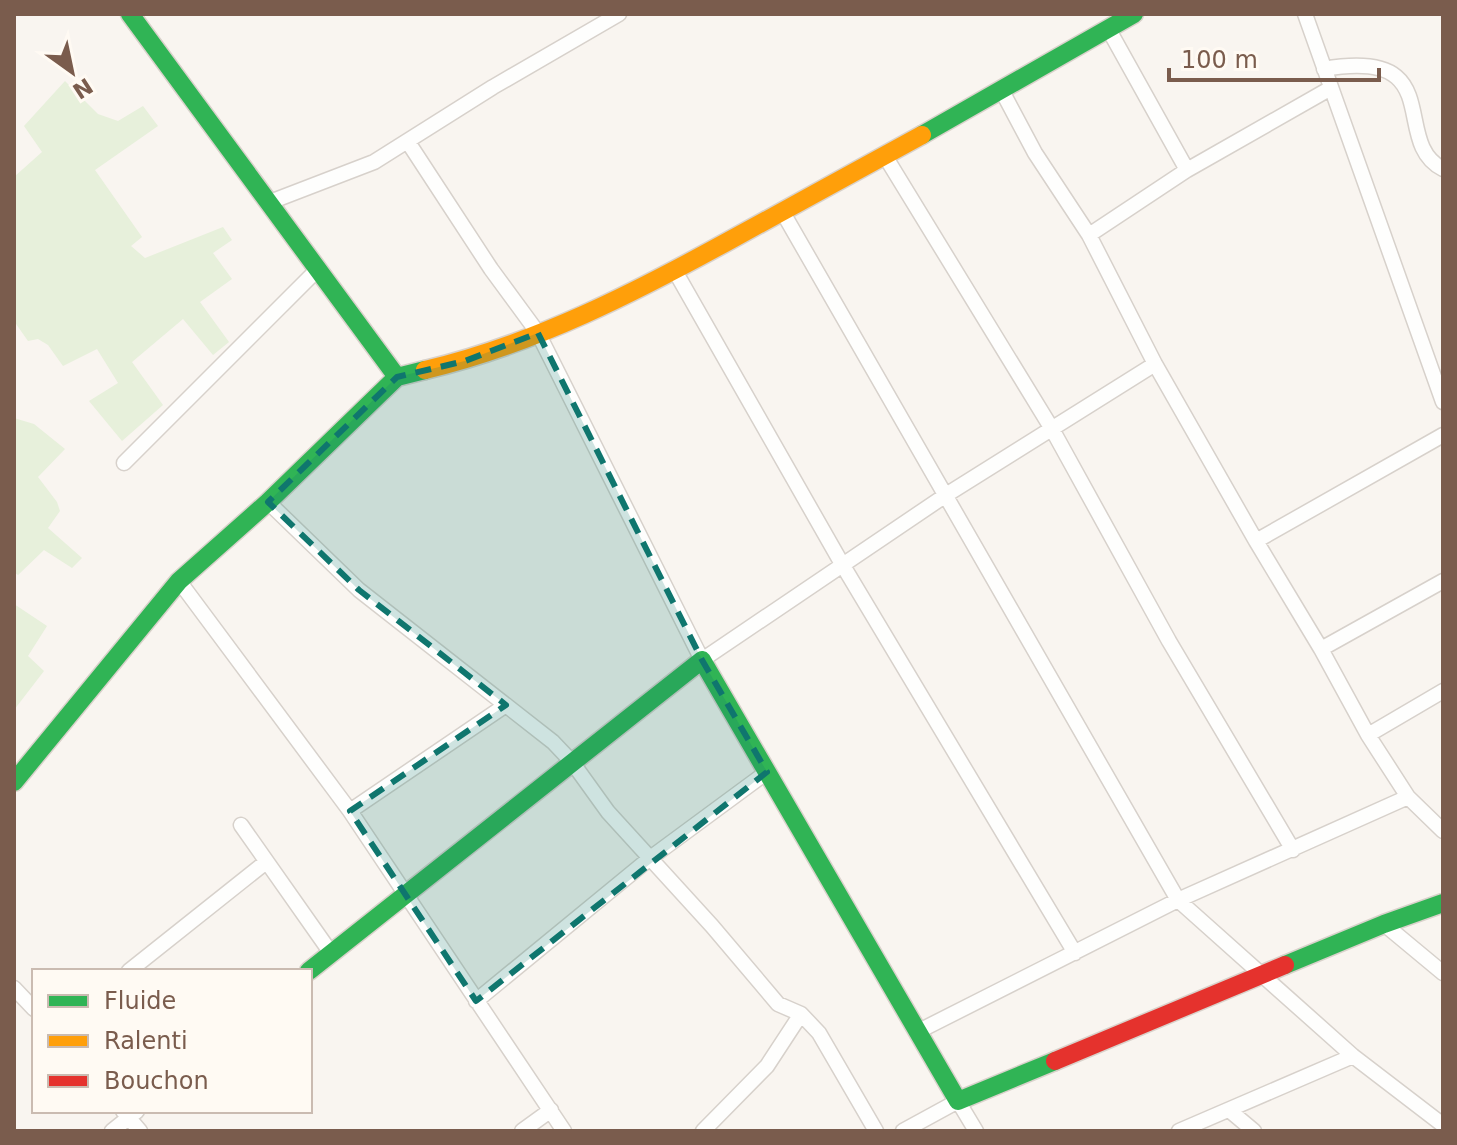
<svg xmlns="http://www.w3.org/2000/svg" width="1457" height="1145" font-family="'DejaVu Sans',sans-serif">
  <style>
    .green { fill: #e7f0db }
    .lines { fill: none; stroke-linecap: round; stroke-linejoin: round }
    .street-casing { stroke: #d7d1cb; stroke-width: 17 }
    .fast-casing { stroke: #d9d2cb; stroke-width: 21 }
    .slow-casing { stroke: #d9d2cb; stroke-width: 21 }
    .jam-casing { stroke: #d9d2cb; stroke-width: 21 }
    .street { stroke: #fefefd; stroke-width: 14 }
    .fast { stroke: #30b455; stroke-width: 18 }
    .slow { stroke: #ff9f0a; stroke-width: 18 }
    .jam { stroke: #e5322d; stroke-width: 18 }
    .marked { fill: #0f766e; fill-opacity: 0.2; stroke: #0f766e; stroke-width: 6; stroke-dasharray: 16 10; stroke-linejoin: round }
  </style>
  <rect width="100%" height="100%" fill="#f9f5f0"/>
  <path class="green" d="M 65,81 L 98,114 L 118,121 L 143,106 L 158,126 L 95,170 L 142,237 L 131,246 L 145,258 L 223,227 L 232,240 L 213,253 L 232,279 L 200,302 L 229,342 L 213,355 L 183,319 L 132,362 L 163,405 L 122,441 L 89,401 L 118,383 L 97,349 L 63,366 L 48,345 L 38,339 L 28,341 L 14,321 L 14,177 L 42,152 L 24,126 Z
    M 14,418 L 34,424 L 65,449 L 38,477 L 57,502 L 60,511 L 48,528 L 82,558 L 72,568 L 44,550 L 18,575 L 14,572 Z
    M 14,604 L 47,626 L 28,656 L 44,671 L 14,710 Z"/>
  <g class="lines">
    <defs>
      <path id="street" d="M 1305,14 L 1443,402
        M 1109,30 L 1187,170
        M 1324,69 C 1450,47 1389,142 1443,169
        M 1002,91 L 1035,153 L 1089,235 L 1155,364 L 1256,541 L 1321,649 L 1368,735 L 1408,797 L 1443,831
        M 408,142 L 491,269 L 538,333 L 702,660 L 946,495 L 1155,364
        M 885,156 L 1052,429 L 1169,641 L 1293,850
        M 270,202 L 374,162 L 493,87 L 619,14
        M 782,211 L 1178,900 L 1353,1056 L 1443,1125
        M 1089,235 L 1187,170 L 1331,88
        M 675,271 L 842,564 L 1075,953
        M 124,463 L 318,269
        M 268,502 L 359,590 L 553,742 L 572,762 L 608,812 L 712,926 L 778,1004 L 801,1014 L 819,1033 L 876,1131
        M 1256,541 L 1443,435
        M 179,581 L 350,811 L 564,1131
        M 1321,649 L 1443,581
        M 1368,735 L 1443,691
        M 350,811 L 506,705
        M 241,825 L 331,953
        M 1384,924 L 1443,973
        M 129,971 L 266,862
        M 14,988 L 34,1009
        M 476,1001 L 649,859 L 767,772
        M 919,1031 L 1178,900 L 1408,797
        M 1229,1110 L 1254,1131
        M 123,1111 L 140,1131
        M 112,1131 L 137,1111
        M 522,1131 L 551,1110
        M 703,1131 L 767,1066 L 801,1014
        M 903,1131 L 958,1101 L 976,1131
        M 1179,1131 L 1353,1056"/>
      <path id="fast" d="M 130,14 L 397,377
        M 922,135 L 1134,14
        M 14,782 L 179,581 L 268,502 L 397,377 L 425,370
        M 1285,965 L 1384,924 L 1443,903
        M 309,971 L 702,660 L 958,1101 L 1055,1061"/>
      <path id="slow" d="M 425,370 C 535,344 636,292 734,238 C 797,204 859,169 922,135"/>
      <path id="jam" d="M 1055,1061 L 1285,965"/>
    </defs>
    <use href="#street" class="street-casing"/>
    <use href="#fast" class="fast-casing"/>
    <use href="#slow" class="slow-casing"/>
    <use href="#jam" class="jam-casing"/>
    <use href="#street" class="street"/>
    <use href="#fast" class="fast"/>
    <use href="#slow" class="slow"/>
    <use href="#jam" class="jam"/>
  </g>
  <path class="marked" d="M 538,333 L 702,660 L 767,772 L 476,1001 L 350,811 L 506,705 L 359,590 L 268,502 L 397,377 L 465,361 Z"/>
  <rect width="1457" height="1145" fill="none" stroke="#7a5c4d" stroke-width="32"/>
  <rect x="32" y="969" width="280" height="144" fill="#fffaf3" stroke="#cabbb1" stroke-width="2"/>
  <rect x="48" y="995" width="40" height="12" fill="#30b455" stroke="#cabbb1" stroke-width="2"/>
  <text x="104" y="1009" font-size="24" fill="#7a5c4d">Fluide</text>
  <rect x="48" y="1035" width="40" height="12" fill="#ff9f0a" stroke="#cabbb1" stroke-width="2"/>
  <text x="104" y="1049" font-size="24" fill="#7a5c4d">Ralenti</text>
  <rect x="48" y="1075" width="40" height="12" fill="#e5322d" stroke="#cabbb1" stroke-width="2"/>
  <text x="104" y="1089" font-size="24" fill="#7a5c4d">Bouchon</text>
  <g transform="translate(72 72) rotate(147)" stroke="#fffaf3" stroke-width="6" paint-order="stroke">
  <path d="M0-6L14 30L0 20L-14 30Z" fill="#7a5c4d"/>
  <text y="-12" font-size="22" font-weight="bold" text-anchor="middle" fill="#7a5c4d">N</text>
  </g>
  <path d="M1169 68v12h210v-12" fill="none" stroke="#7a5c4d" stroke-width="4"/>
  <text x="1181" y="68" font-size="24" fill="#7a5c4d" stroke="#fffaf3" stroke-width="6" paint-order="stroke">100 m</text>
</svg>
